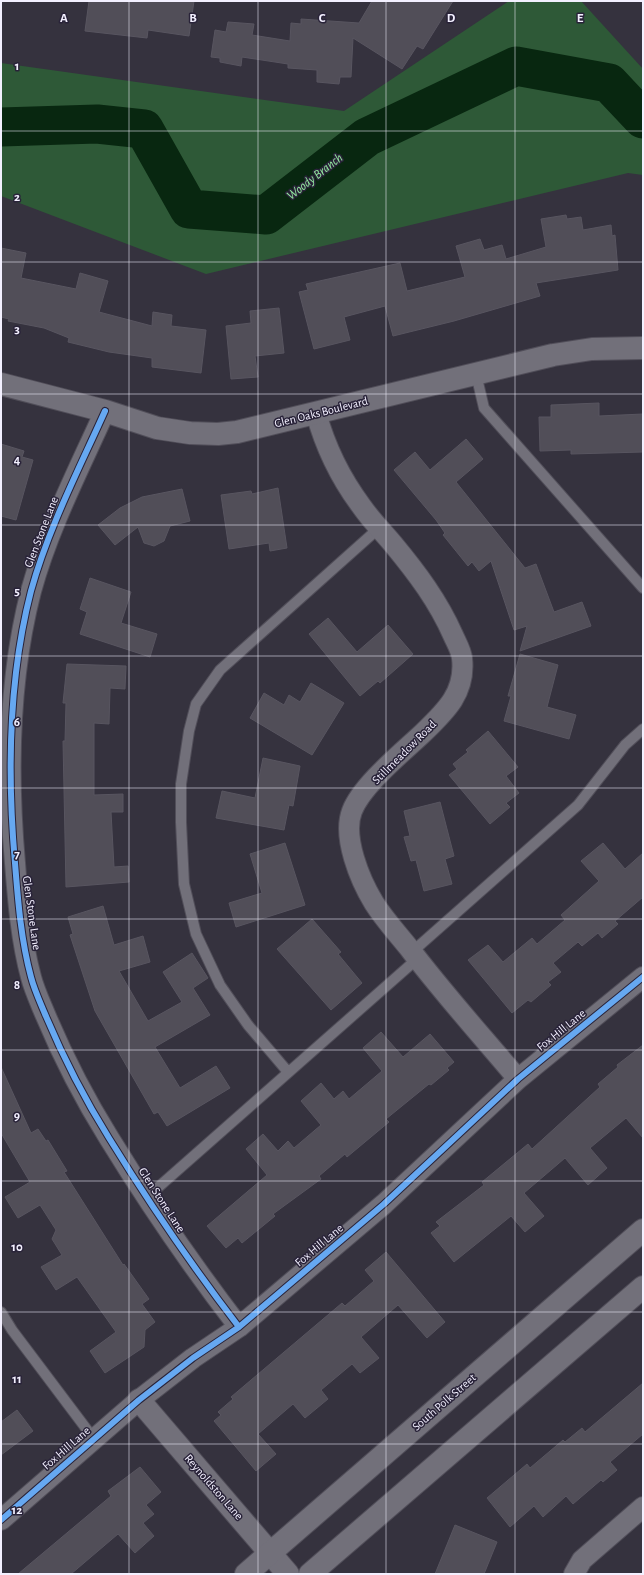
<svg xmlns="http://www.w3.org/2000/svg" width="644" height="1575" font-family="'Alegreya Sans',sans-serif">
  <style>
    .green { fill: #2e5937 }
    .lines { fill: none; stroke-linecap: round; stroke-linejoin: round }
    .river { stroke: #082710; stroke-width: 39 }
    .building { fill: #514e58; stroke: #585560 }
    .service-casing { stroke: #514e59; stroke-width: 12 }
    .minor-casing { stroke: #514e59; stroke-width: 22 }
    .tertiary-casing { stroke: #514e59; stroke-width: 24 }
    .secondary-casing { stroke: #514e59; stroke-width: 24 }
    .service { stroke: #72707a; stroke-width: 10 }
    .minor { stroke: #72707a; stroke-width: 20 }
    .tertiary { stroke: #72707a; stroke-width: 22 }
    .secondary { stroke: #72707a; stroke-width: 22 }
    .cycleway-casing { stroke: #292339; stroke-width: 8 }
    .cycleway { stroke: #66a8f1; stroke-width: 6 }
    .grid { fill: none; stroke: #f3f0ff; stroke-width: 1; stroke-opacity: 0.55 }
    .labels { text-anchor: middle; dominant-baseline: central; stroke-width: 3; stroke-linejoin: round; paint-order: stroke }
    .street-label { font-size: 12px; fill: #f3f0ff; stroke: #292339 }
    .water-label { font-size: 13px; font-style: italic; fill: #95eda1; stroke: #292339 }
    .grid-label { font-size: 13px; text-anchor: middle; font-weight: bold; fill: #f3f0ff; stroke: #292339; stroke-width: 3; stroke-linejoin: round; paint-order: stroke }
  </style>
  <rect width="100%" height="100%" fill="#35323e"/>
  <path class="green" d="M 509,1 L 581,1 L 643,69 L 643,175 L 628,173 L 206,274 L 1,196 L 1,63 L 344,111 Z"/>
  <g class="lines">
    <path class="river" d="M 1,127 L 97,124 L 144,129 L 189,209 L 266,215 L 367,137 L 516,66 L 609,83 L 643,119"/>
  </g>
  <path class="building" d="M 89,1 L 194,1 L 189,36 L 148,30 L 147,38 L 85,31 Z
    M 372,1 L 453,1 L 423,49 L 417,46 L 402,69 L 353,38 L 351,77 L 340,77 L 339,84 L 317,82 L 317,70 L 288,68 L 288,64 L 242,57 L 241,66 L 220,62 L 220,58 L 211,57 L 215,30 L 226,32 L 228,22 L 254,24 L 252,35 L 290,41 L 291,23 L 301,24 L 301,19 L 359,23 Z
    M 566,215 L 567,219 L 581,217 L 583,230 L 611,225 L 612,236 L 615,235 L 618,270 L 536,283 L 540,296 L 454,321 L 393,336 L 385,306 L 344,317 L 350,340 L 314,349 L 299,292 L 308,290 L 306,284 L 400,263 L 407,291 L 465,277 L 456,246 L 480,239 L 484,250 L 502,245 L 506,259 L 546,247 L 541,219 Z
    M 1,248 L 26,253 L 21,278 L 76,289 L 80,273 L 108,281 L 99,312 L 152,326 L 153,312 L 172,315 L 171,326 L 206,330 L 201,373 L 152,367 L 152,358 L 109,352 L 68,342 L 69,338 L 44,328 L 8,321 L 9,319 L 1,317 Z
    M 279,308 L 284,353 L 255,356 L 258,377 L 231,379 L 226,326 L 251,323 L 250,311 Z
    M 599,403 L 599,416 L 643,414 L 643,452 L 571,454 L 571,450 L 540,451 L 539,417 L 551,417 L 551,405 Z
    M 466,439 L 483,459 L 456,482 L 525,568 L 536,564 L 554,612 L 582,602 L 591,626 L 520,651 L 527,626 L 514,630 L 491,561 L 479,571 L 472,562 L 468,566 L 443,535 L 445,533 L 436,520 L 394,470 L 415,452 L 430,470 Z
    M 1,444 L 24,451 L 22,457 L 33,460 L 16,520 L 1,516 Z
    M 278,488 L 287,548 L 270,551 L 269,543 L 229,549 L 221,495 L 251,491 L 252,494 Z
    M 182,489 L 190,521 L 170,526 L 164,541 L 154,546 L 144,543 L 138,527 L 115,545 L 98,525 L 120,508 L 142,497 Z
    M 90,578 L 131,592 L 121,623 L 157,634 L 150,657 L 80,634 L 87,612 L 80,609 Z
    M 328,618 L 357,652 L 388,625 L 413,654 L 380,683 L 378,681 L 360,696 L 309,634 Z
    M 520,654 L 558,665 L 547,707 L 576,715 L 569,739 L 504,721 L 511,696 L 508,696 Z
    M 67,664 L 126,666 L 125,689 L 110,688 L 109,724 L 94,723 L 94,795 L 123,794 L 123,812 L 111,812 L 114,867 L 128,866 L 129,882 L 66,887 L 63,741 L 65,741 L 66,703 L 63,703 Z
    M 311,683 L 344,703 L 312,755 L 250,718 L 264,693 L 284,705 L 289,695 L 300,702 Z
    M 488,731 L 518,767 L 506,776 L 519,793 L 506,803 L 510,807 L 490,824 L 449,775 L 457,769 L 453,764 L 468,752 L 466,750 Z
    M 263,758 L 300,766 L 293,806 L 289,805 L 284,830 L 216,818 L 222,791 L 255,798 Z
    M 440,802 L 454,856 L 445,859 L 452,884 L 424,891 L 416,860 L 411,861 L 404,837 L 410,836 L 404,811 Z
    M 285,843 L 305,905 L 236,927 L 229,903 L 262,893 L 250,854 Z
    M 603,843 L 625,869 L 643,853 L 643,897 L 615,921 L 618,924 L 602,938 L 598,933 L 582,946 L 578,942 L 553,963 L 561,972 L 548,982 L 551,985 L 531,1002 L 528,1000 L 512,1013 L 468,960 L 488,945 L 503,962 L 532,938 L 537,944 L 565,920 L 561,915 L 599,881 L 581,861 Z
    M 103,906 L 114,945 L 143,936 L 150,962 L 119,971 L 148,1021 L 182,1002 L 163,972 L 192,953 L 208,978 L 193,988 L 210,1015 L 155,1047 L 180,1088 L 216,1066 L 230,1088 L 167,1126 L 158,1112 L 154,1114 L 95,1011 L 70,935 L 73,934 L 68,917 Z
    M 312,919 L 341,952 L 338,954 L 362,983 L 331,1010 L 277,949 Z
    M 381,1032 L 403,1057 L 430,1034 L 454,1062 L 447,1068 L 449,1070 L 431,1085 L 429,1084 L 386,1119 L 389,1122 L 347,1157 L 345,1154 L 319,1176 L 321,1179 L 273,1214 L 275,1216 L 242,1243 L 238,1238 L 226,1248 L 207,1226 L 267,1175 L 246,1149 L 263,1134 L 278,1151 L 288,1141 L 294,1148 L 321,1125 L 301,1101 L 321,1083 L 334,1099 L 343,1091 L 349,1099 L 382,1071 L 363,1048 Z
    M 643,1045 L 643,1138 L 626,1118 L 590,1148 L 607,1168 L 588,1185 L 565,1158 L 524,1193 L 544,1216 L 525,1232 L 511,1216 L 454,1262 L 431,1233 L 440,1226 L 436,1222 L 484,1185 L 482,1182 L 528,1144 L 532,1149 L 600,1087 L 598,1084 L 618,1067 L 617,1065 Z
    M 1,1067 L 31,1133 L 38,1129 L 46,1141 L 48,1140 L 67,1171 L 64,1172 L 123,1265 L 124,1264 L 149,1299 L 142,1304 L 155,1322 L 145,1330 L 144,1347 L 105,1373 L 90,1351 L 116,1332 L 77,1277 L 56,1290 L 41,1267 L 62,1255 L 52,1239 L 56,1230 L 40,1205 L 18,1218 L 5,1197 L 30,1182 L 1,1133 Z
    M 386,1252 L 445,1322 L 427,1338 L 398,1305 L 361,1337 L 379,1358 L 360,1373 L 352,1364 L 321,1390 L 328,1399 L 305,1418 L 293,1404 L 258,1434 L 276,1454 L 256,1471 L 214,1421 L 221,1415 L 218,1412 L 233,1399 L 231,1397 L 342,1303 L 345,1306 L 374,1281 L 365,1270 Z
    M 643,1383 L 643,1434 L 610,1462 L 617,1470 L 603,1482 L 601,1480 L 573,1504 L 566,1496 L 543,1517 L 534,1506 L 510,1527 L 487,1498 L 527,1464 L 530,1468 L 563,1440 L 565,1442 L 582,1428 L 585,1432 Z
    M 17,1410 L 33,1431 L 1,1455 L 1,1422 Z
    M 140,1467 L 161,1492 L 146,1505 L 154,1514 L 143,1523 L 154,1536 L 135,1553 L 118,1534 L 71,1574 L 18,1574 L 111,1496 L 108,1491 Z
    M 455,1525 L 497,1542 L 484,1574 L 435,1574 Z"/>
  <g class="lines">
    <defs>
      <path id="service" d="M 476,374 L 484,408 L 643,588
        M 412,952 L 578,805 L 625,745 L 643,729
        M 288,1072 L 248,1025 L 220,985 L 196,934 L 184,884 L 181,822 L 181,784 L 189,731 L 196,704 L 220,670 L 379,528
        M 146,1198 L 417,959
        M 1,1312 L 12,1330 L 94,1439"/>
      <path id="minor" d="M 105,411 C 79,469 48,529 31,591 C 8,680 7,772 15,863 C 18,901 21,940 31,977 C 34,989 40,1002 45,1014 C 63,1057 84,1098 109,1138 C 149,1203 192,1266 239,1327
        M 316,413 C 325,446 341,479 362,507 C 371,520 383,532 393,544 C 417,573 438,601 453,635 C 456,642 461,650 462,658 C 466,692 446,711 423,733 C 403,752 362,785 352,811 C 342,837 360,880 374,903 C 384,919 397,933 409,948 C 443,993 481,1035 518,1079
        M 1,1520 L 139,1400 L 193,1358 L 239,1327 L 384,1204 L 518,1079 L 643,977
        M 574,1574 L 582,1560 L 643,1507"/>
      <path id="tertiary" d="M 1,384 L 105,411 L 157,428 L 190,433 L 218,434 L 237,432 L 553,355 L 592,349 L 643,348
        M 139,1400 L 288,1574"/>
      <path id="secondary" d="M 246,1574 L 643,1230
        M 310,1574 L 643,1287"/>
    </defs>
    <use href="#service" class="service-casing"/>
    <use href="#minor" class="minor-casing"/>
    <use href="#tertiary" class="tertiary-casing"/>
    <use href="#secondary" class="secondary-casing"/>
    <use href="#service" class="service"/>
    <use href="#minor" class="minor"/>
    <use href="#tertiary" class="tertiary"/>
    <use href="#secondary" class="secondary"/>
    <defs>
      <path id="cycleway" d="M 105,411 C 79,469 48,529 31,591 C 8,680 7,772 15,863 C 18,901 21,940 31,977 C 34,989 40,1002 45,1014 C 63,1057 84,1098 109,1138 C 149,1203 192,1266 239,1327
        M 1,1520 L 139,1400 L 193,1358 L 239,1327 L 384,1204 L 518,1079 L 643,977"/>
    </defs>
    <use href="#cycleway" class="cycleway-casing"/>
    <use href="#cycleway" class="cycleway"/>
  </g>
  <path class="grid" d="M 129,1 L 129,1574M 258,1 L 258,1574M 386,1 L 386,1574M 515,1 L 515,1574M 1,131 L 643,131M 1,262 L 643,262M 1,394 L 643,394M 1,525 L 643,525M 1,656 L 643,656M 1,788 L 643,788M 1,919 L 643,919M 1,1050 L 643,1050M 1,1181 L 643,1181M 1,1312 L 643,1312M 1,1444 L 643,1444"/>
  <g class="labels">
    <g class="street-label">
      <text transform="translate(321 412) rotate(-14)">Glen Oaks Boulevard</text>
      <text transform="translate(41 532) rotate(-69)">Glen Stone Lane</text>
      <text transform="translate(404 752) rotate(-45)">Stillmeadow Road</text>
      <text transform="translate(32 913) rotate(82)">Glen Stone Lane</text>
      <text transform="translate(561 1030) rotate(-39)">Fox Hill Lane</text>
      <text transform="translate(162 1200) rotate(57)">Glen Stone Lane</text>
      <text transform="translate(319 1245) rotate(-40)">Fox Hill Lane</text>
      <text transform="translate(444 1402) rotate(-41)">South Polk Street</text>
      <text transform="translate(66 1448) rotate(-41)">Fox Hill Lane</text>
      <text transform="translate(214 1487) rotate(49)">Reynoldston Lane</text>
    </g>
    <g class="water-label">
      <text transform="translate(315 177) rotate(-38)">Woody Branch</text>
    </g>
  </g>
  <g class="grid-label">
    <text x="64" y="22">A</text>
    <text x="193" y="22">B</text>
    <text x="322" y="22">C</text>
    <text x="451" y="22">D</text>
    <text x="580" y="22">E</text>
    <text x="17" y="70">1</text>
    <text x="17" y="201">2</text>
    <text x="17" y="333">3</text>
    <text x="17" y="464">4</text>
    <text x="17" y="595">5</text>
    <text x="17" y="726">6</text>
    <text x="17" y="858">7</text>
    <text x="17" y="989">8</text>
    <text x="17" y="1120">9</text>
    <text x="17" y="1251">10</text>
    <text x="17" y="1383">11</text>
    <text x="17" y="1514">12</text>
  </g>
  <rect width="644" height="1575" fill="none" stroke="#f3f0ff" stroke-width="4"/>
</svg>
